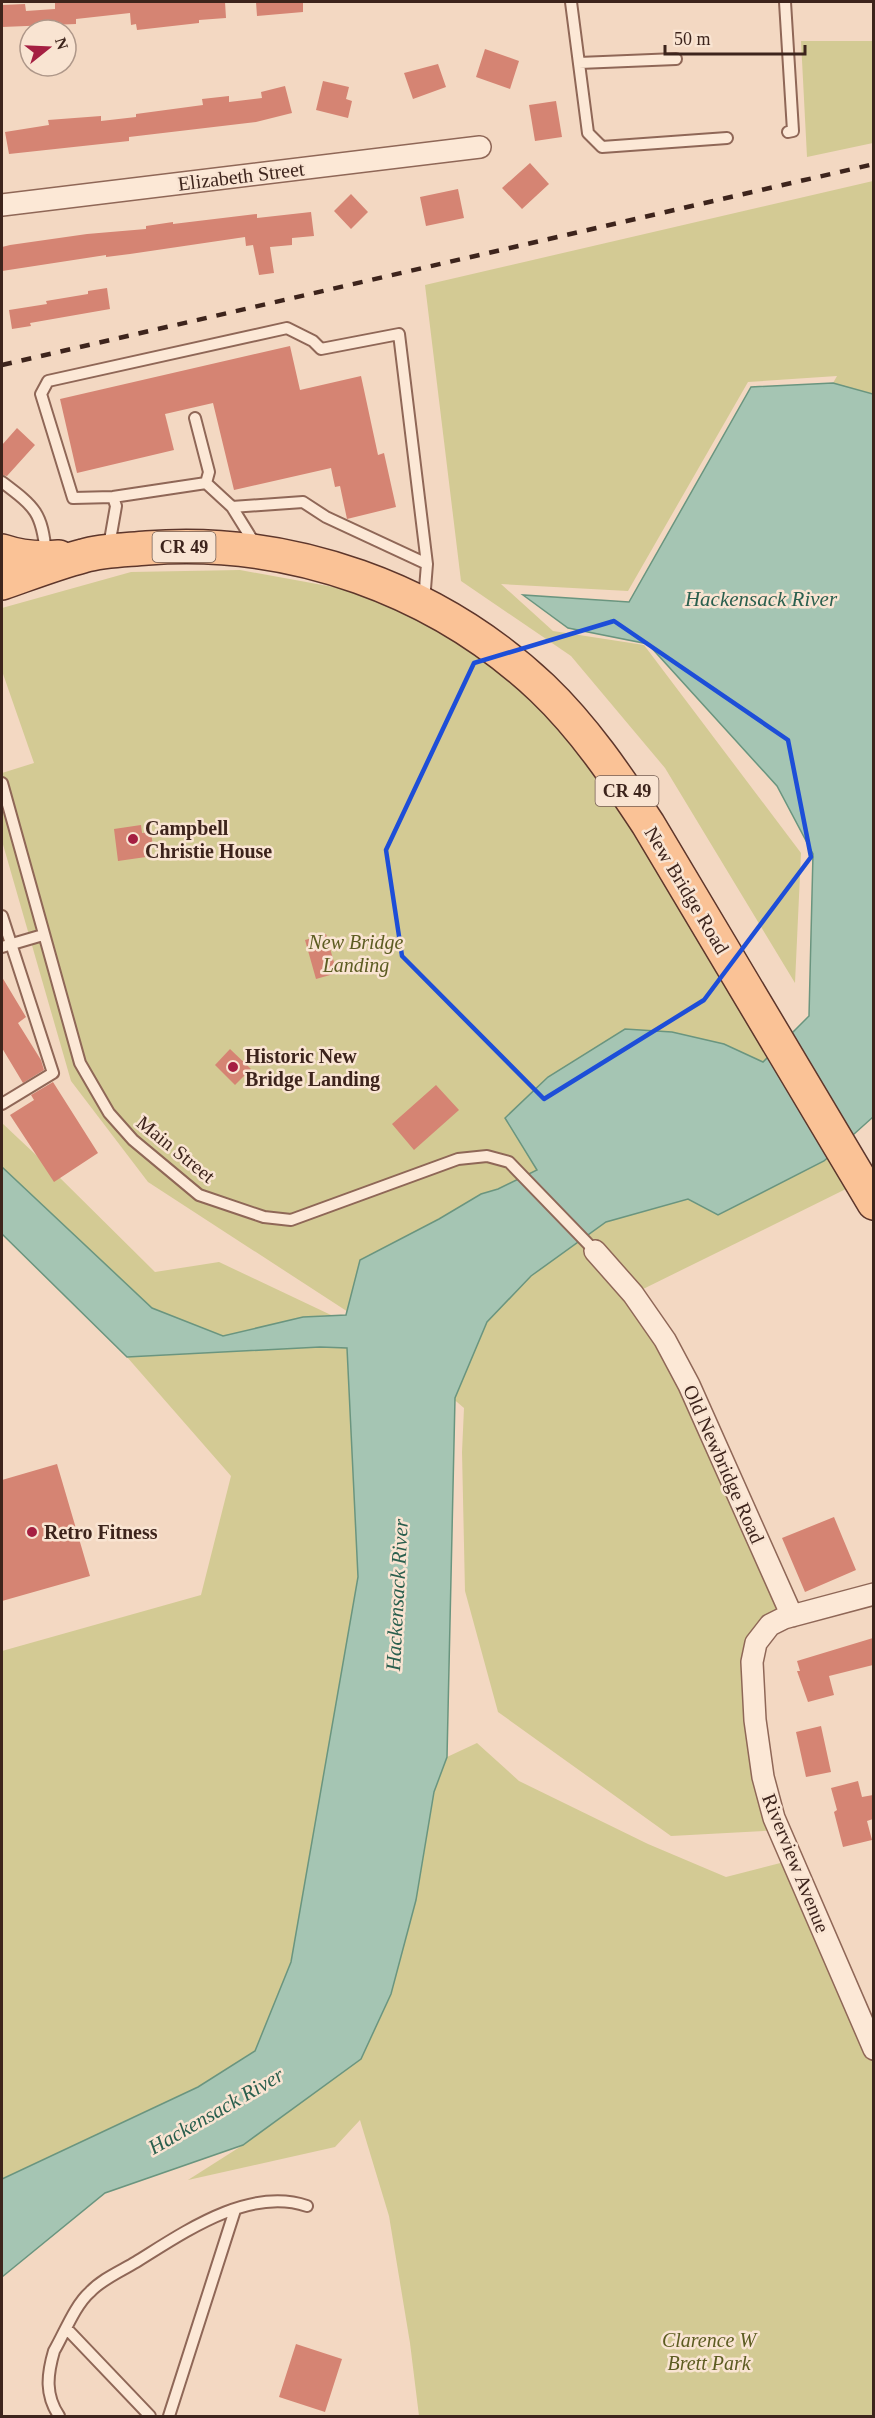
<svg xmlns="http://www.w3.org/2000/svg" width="875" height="2418" font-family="Georgia,serif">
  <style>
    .green { fill: #d3ca94 }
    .water { fill: #a5c5b3; stroke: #6a957f; stroke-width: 1.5 }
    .building { fill: #d58473 }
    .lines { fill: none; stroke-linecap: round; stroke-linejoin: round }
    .service-casing { stroke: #8f6757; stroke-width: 14 }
    .minor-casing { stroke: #8f6757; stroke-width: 24 }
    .primary-casing { stroke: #5d362b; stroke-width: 36 }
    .service { stroke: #fce8d6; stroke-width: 10 }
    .minor { stroke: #fce8d6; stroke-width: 21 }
    .primary { stroke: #fac296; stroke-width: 33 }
    .rail { stroke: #3d241c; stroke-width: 4.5; stroke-dasharray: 10 10; stroke-linecap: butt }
    .marked { fill: none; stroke: #1d4ed8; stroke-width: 4.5; stroke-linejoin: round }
    .poi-dot { fill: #a51f42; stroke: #f9e4d2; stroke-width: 2 }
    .labels { text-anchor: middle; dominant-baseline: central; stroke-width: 5; stroke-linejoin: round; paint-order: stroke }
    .shield { fill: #f9e4d2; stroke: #755e53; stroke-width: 1.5 }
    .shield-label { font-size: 18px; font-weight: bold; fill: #3d241c }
    .street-label { font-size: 20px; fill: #3d241c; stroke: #f9e4d2 }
    .poi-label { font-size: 20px; font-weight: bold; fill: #3d241c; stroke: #f9e4d2; text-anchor: start }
    .park-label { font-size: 20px; font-style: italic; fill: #5c5c21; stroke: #f9e4d2 }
    .water-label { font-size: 21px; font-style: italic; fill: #2a5f4e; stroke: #f9e4d2 }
  </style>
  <rect width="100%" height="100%" fill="#f3d8c2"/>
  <path class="green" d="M 801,41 L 873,41 L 873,143 L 807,157 Z
    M 873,181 L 873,394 L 833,383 L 837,376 L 748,382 L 628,591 L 501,584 L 553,631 L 644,645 L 801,853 L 795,983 L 665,768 L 571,656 L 461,581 L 425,285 Z
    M 240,570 L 350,590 L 444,629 L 537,699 L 614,784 L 854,1185 L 633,1294 L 665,1340 L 784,1618 L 752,1662 L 780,1830 L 671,1836 L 498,1712 L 465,1591 L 462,1452 L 464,1408 L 362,1321 L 148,1182 L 71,1081 L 2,841 L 2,773 L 34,763 L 2,671 L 2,608 L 131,572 Z
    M 2,1123 L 52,1170 L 155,1272 L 219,1262 L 331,1315 L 303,1317 L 223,1336 L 152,1308 L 2,1167 Z
    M 320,1347 L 347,1348 L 358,1578 L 291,1962 L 255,2051 L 198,2087 L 2,2179 L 2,1651 L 201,1595 L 231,1476 L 127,1357 Z
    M 477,1743 L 519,1781 L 648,1844 L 726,1877 L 792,1860 L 873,2049 L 873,2416 L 419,2416 L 410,2343 L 389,2216 L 360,2120 L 335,2147 L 188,2180 L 243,2145 L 361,2059 L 391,1994 L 416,1900 L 434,1792 L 447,1757 Z"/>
  <path class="water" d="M 833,383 L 873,394 L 873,1117 L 824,1161 L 718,1215 L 688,1199 L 606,1222 L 531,1276 L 487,1322 L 455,1398 L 447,1757 L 434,1792 L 416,1900 L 391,1994 L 361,2059 L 243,2145 L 105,2193 L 2,2277 L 2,2179 L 198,2087 L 255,2051 L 291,1962 L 358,1577 L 347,1348 L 320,1347 L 127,1357 L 2,1234 L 2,1167 L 152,1308 L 223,1336 L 303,1317 L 346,1315 L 360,1260 L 439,1219 L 481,1194 L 498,1189 L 537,1170 L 505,1118 L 548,1077 L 625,1029 L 672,1032 L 724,1044 L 763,1062 L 809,1016 L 813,854 L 777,786 L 648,644 L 568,628 L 523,595 L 629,602 L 751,387 Z"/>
  <path class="building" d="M 55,2 L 225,2 L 226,18 L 199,20 L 199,23 L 137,30 L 136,24 L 131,25 L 130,13 L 76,19 L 76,24 L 2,27 L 2,5 L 25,4 L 26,11 L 55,9 Z
    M 256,2 L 303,2 L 303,12 L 257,16 Z
    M 485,49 L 519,61 L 510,89 L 476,77 Z
    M 438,64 L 446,87 L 413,99 L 404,73 Z
    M 323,81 L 349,87 L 346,99 L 352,101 L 348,118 L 316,110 Z
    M 285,86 L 292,113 L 256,122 L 129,137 L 129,141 L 9,154 L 5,132 L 49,125 L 48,120 L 101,116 L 101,121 L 136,117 L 136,114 L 203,105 L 202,99 L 229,96 L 229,102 L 262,98 L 261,92 Z
    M 556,101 L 562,137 L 535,141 L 529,105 Z
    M 530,163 L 549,184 L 522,209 L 502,188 Z
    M 458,189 L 464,218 L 426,226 L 420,197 Z
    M 351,194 L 368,212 L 351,229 L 334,211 Z
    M 311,212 L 314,236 L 292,238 L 292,245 L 270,247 L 274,273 L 259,275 L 253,245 L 246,246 L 245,237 L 130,254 L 106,257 L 106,255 L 2,271 L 2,247 L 10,245 L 87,234 L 146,229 L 146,226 L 173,222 L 173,224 L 257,214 L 257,218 Z
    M 107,288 L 110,309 L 30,323 L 31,326 L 12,329 L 9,310 L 47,304 L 46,301 L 88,294 L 88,291 Z
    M 290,346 L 300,390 L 361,376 L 378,455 L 384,453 L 396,507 L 347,519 L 340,486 L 335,487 L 331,468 L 234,490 L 213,403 L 165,414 L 174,450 L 77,473 L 60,399 Z
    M 17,428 L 35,445 L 7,476 L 2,475 L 2,445 Z
    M 141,825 L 142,833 L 151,832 L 153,846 L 144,847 L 146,857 L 118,861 L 114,829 Z
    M 326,934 L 337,973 L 316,979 L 305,940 Z
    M 2,977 L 26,1017 L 18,1023 L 41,1060 L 44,1070 L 23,1083 L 2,1048 Z
    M 230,1049 L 251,1069 L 235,1085 L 215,1065 Z
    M 53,1082 L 98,1153 L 54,1182 L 10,1115 L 34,1100 L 31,1095 Z
    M 436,1085 L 459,1110 L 414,1150 L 392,1124 Z
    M 57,1464 L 90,1576 L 2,1601 L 2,1480 Z
    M 834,1517 L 856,1570 L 805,1592 L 782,1538 Z
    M 873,1638 L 873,1665 L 829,1676 L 834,1695 L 808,1702 L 797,1671 L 800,1671 L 797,1661 Z
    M 821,1726 L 831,1772 L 806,1777 L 796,1732 Z
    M 858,1781 L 862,1797 L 873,1795 L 873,1819 L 867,1821 L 872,1840 L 843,1847 L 834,1812 L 837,1810 L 831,1788 Z
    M 296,2344 L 342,2359 L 325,2412 L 279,2397 Z"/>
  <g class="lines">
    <defs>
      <path id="service" d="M 571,2 L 588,133 L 602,147 L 727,138
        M 785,2 L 793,131 L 788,132
        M 579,63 L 676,59
        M 195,418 L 209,472 L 206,483
        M 2,482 C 35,507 42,512 46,554
        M 232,507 L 303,502 L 326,517 L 427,564
        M 255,544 L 232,507 L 206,483 L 113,497 L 73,498 L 41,394 L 48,381 L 287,328 L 313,341 L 321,349 L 399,334 L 427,564 L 424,601
        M 109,546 L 116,506 L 113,497
        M 2,783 L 80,1063 L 109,1113 L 133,1140 L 199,1195 L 264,1217 L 291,1220 L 458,1159 L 487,1156 L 509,1162 L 595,1251
        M 2,916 L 53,1073 L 2,1104
        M 2,947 L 43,935
        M 67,2329 L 150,2416
        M 59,2416 C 45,2395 47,2375 54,2351 C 64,2334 75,2305 90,2292 C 102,2279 121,2271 136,2262 C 183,2233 249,2186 307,2206
        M 169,2416 L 235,2210"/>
      <path id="minor" d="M 2,205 L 480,147
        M 595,1251 L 633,1294 L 665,1340 L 689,1385 L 792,1616
        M 874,1594 L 784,1618 L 770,1625 L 756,1643 L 752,1662 L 755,1720 L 763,1777 L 774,1818 L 874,2049"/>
      <path id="primary" d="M 2,551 C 20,557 40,559 59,557
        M 2,583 C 28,574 56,563 83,556 C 103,550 126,550 147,548 C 291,537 437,589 542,688 C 584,728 617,777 648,824 L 874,1203"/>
    </defs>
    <use href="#service" class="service-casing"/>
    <use href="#minor" class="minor-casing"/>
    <use href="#primary" class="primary-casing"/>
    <use href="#service" class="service"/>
    <use href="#minor" class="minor"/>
    <use href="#primary" class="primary"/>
    <path class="rail" d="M 2,365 L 874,164"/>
  </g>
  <path class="marked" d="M 614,621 L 788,740 L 811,857 L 704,1000 L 544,1099 L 402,956 L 386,850 L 474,663 Z"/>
  <g class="poi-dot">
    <circle cx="133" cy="839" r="6"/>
    <circle cx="233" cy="1067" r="6"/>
    <circle cx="32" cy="1532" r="6"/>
  </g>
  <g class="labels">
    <g class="shield">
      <rect x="152.5" y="532" width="63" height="30" rx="4.5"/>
      <rect x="595.5" y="776" width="63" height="30" rx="4.5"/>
    </g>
    <g class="shield-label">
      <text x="184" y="547">CR 49</text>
      <text x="627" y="791">CR 49</text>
    </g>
    <g class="street-label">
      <text transform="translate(241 176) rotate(-7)">Elizabeth Street</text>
      <text transform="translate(687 890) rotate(59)">New Bridge Road</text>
      <text transform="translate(176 1149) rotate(39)">Main Street</text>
      <text transform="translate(724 1464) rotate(66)">Old Newbridge Road</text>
      <text transform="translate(796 1863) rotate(68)">Riverview Avenue</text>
    </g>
    <g class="poi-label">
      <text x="145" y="828">Campbell<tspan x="145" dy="23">Christie House</tspan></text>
      <text x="245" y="1056">Historic New<tspan x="245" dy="23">Bridge Landing</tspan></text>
      <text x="44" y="1532">Retro Fitness</text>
    </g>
    <g class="park-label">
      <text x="356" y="942">New Bridge<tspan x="356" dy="23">Landing</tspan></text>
      <text x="709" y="2340">Clarence W<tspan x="709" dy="23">Brett Park</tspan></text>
    </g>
    <g class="water-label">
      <text x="761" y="599">Hackensack River</text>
      <text transform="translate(397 1595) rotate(-87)">Hackensack River</text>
      <text transform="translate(216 2111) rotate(-30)">Hackensack River</text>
    </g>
  </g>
  <rect width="875" height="2418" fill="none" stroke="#3d241c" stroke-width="6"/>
  <g transform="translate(48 48) rotate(72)"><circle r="28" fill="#f9e4d2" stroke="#ae9789" stroke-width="1.5"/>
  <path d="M0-4.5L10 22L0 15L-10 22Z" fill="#a51f42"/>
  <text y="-9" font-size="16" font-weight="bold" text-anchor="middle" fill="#3d241c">N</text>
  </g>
  <path d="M665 45v9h140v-9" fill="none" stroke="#3d241c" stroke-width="3"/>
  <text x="674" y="45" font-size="18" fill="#3d241c" stroke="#f9e4d2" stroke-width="4.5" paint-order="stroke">50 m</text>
</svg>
